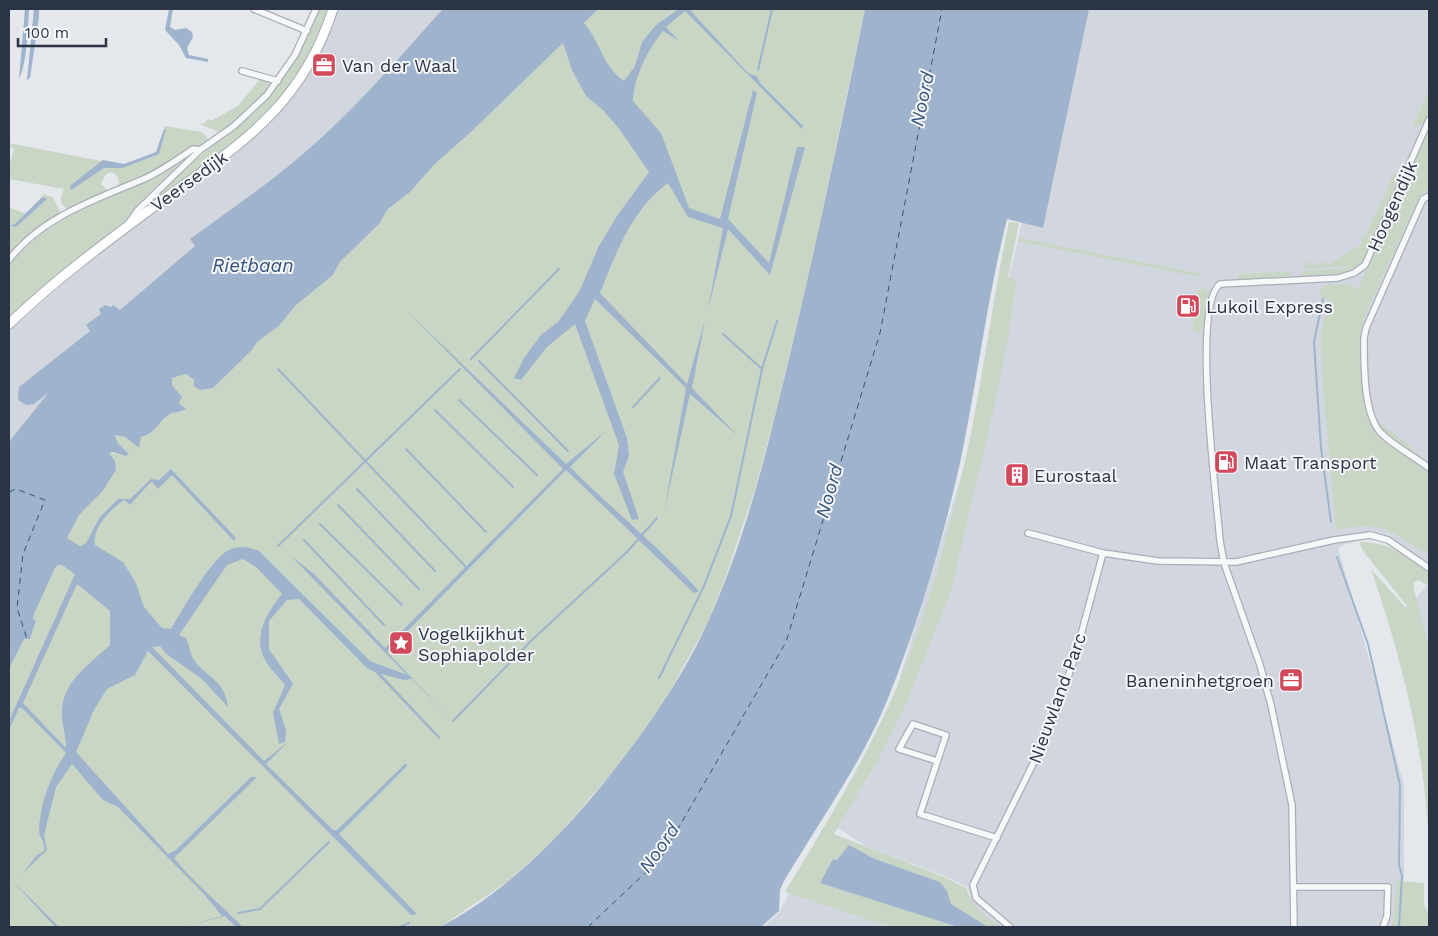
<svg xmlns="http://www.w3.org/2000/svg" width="1438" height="936" font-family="'Work Sans',sans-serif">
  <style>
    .built { fill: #d2d6de }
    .green { fill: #c9d6c5 }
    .water { fill: #9fb4cc; fill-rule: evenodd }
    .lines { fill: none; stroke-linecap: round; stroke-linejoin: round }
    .stream { stroke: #9fb4cc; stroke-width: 2 }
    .ferry { stroke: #34527a; stroke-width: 1; stroke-dasharray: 6 5; stroke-linecap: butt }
    .minor-casing { stroke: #a9aeb7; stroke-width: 8 }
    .secondary-casing { stroke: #a9aeb7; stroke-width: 11 }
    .minor { stroke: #f7f8fa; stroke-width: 5.5 }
    .secondary { stroke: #fff; stroke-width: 9 }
    .labels { text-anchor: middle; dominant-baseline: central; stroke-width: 4; stroke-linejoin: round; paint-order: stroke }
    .poi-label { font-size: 18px; fill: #2b3445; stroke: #f4f6f9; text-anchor: start }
    .street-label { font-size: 18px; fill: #2b3445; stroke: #f4f6f9 }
    .water-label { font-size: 19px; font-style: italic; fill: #34527a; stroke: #f4f6f9 }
  </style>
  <rect width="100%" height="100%" fill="#e4e7ec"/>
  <path class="built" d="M 339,9 L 447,9 L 9,476 L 9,331 L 308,72 Z
    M 1069,9 L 1429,9 L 1429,573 L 1379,534 L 1338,547 L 1404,785 L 1404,914 L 1394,927 L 997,927 L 974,909 L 967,887 L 944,876 L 867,847 L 829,822 L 888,717 L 966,460 L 1022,222 Z
    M 1429,583 L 1429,725 L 1403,614 Z
    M 789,893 L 890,927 L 763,927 L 779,913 Z"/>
  <path class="green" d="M 318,9 L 330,9 L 318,41 L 290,89 L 258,125 L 144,211 L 143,209 L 192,162 L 253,114 L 267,99 L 290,68 Z
    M 598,9 L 865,9 L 815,247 L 777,409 L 756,486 L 724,582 L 707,624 L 665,700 L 623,760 L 553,841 L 507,882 L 440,927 L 9,927 L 9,669 L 24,638 L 30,639 L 36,621 L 33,618 L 48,580 L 58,565 L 67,536 L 79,515 L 102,492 L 115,461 L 109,453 L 129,454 L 118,443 L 115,435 L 125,437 L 139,448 L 141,437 L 146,436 L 172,412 L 181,412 L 185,409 C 178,402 170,389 172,378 L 186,374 L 194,380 L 234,367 L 252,350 L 256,343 L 279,326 L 295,306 L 333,275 L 340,262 L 380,223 L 387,210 L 410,192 L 435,164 L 471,132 Z
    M 260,79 L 269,81 L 271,84 C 259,104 240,120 220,132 L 199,124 L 205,123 L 208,119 L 211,121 L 238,106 Z
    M 1429,90 C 1429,103 1432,127 1413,127 Z
    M 165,126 L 202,132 L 208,139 L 207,143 L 199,147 L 193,146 L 153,172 L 119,187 L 118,177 L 113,172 L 106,174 L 101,184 L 108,191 L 75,207 L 66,208 C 58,201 61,197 64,189 L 9,179 L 9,167 L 14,149 L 9,146 L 9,143 L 101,161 L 96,171 L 104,168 L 123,168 L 159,154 Z
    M 1429,127 L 1429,190 L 1424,191 L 1420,196 L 1364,317 C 1356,343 1358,396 1376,418 C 1386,430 1400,437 1412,448 C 1418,454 1424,462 1429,469 L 1429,555 C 1390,532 1385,520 1336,530 L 1323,384 L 1321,331 L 1330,300 L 1319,296 L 1323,285 L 1346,284 L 1358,289 Z
    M 193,153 L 155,188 L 113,235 L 65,270 L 9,317 L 9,266 C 49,215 97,207 150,178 C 164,170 178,157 193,153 Z
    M 1394,173 L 1402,176 L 1366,257 L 1354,269 L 1349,266 L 1305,269 L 1305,263 L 1307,262 L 1315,265 L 1325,261 L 1327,265 L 1362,244 L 1361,237 L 1365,238 Z
    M 43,194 L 53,197 L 60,212 L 40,226 L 9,257 L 9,225 L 16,227 L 46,199 L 42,197 Z
    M 9,207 L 26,214 L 15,225 L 9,224 Z
    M 1009,222 L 1019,223 L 1008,277 L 1016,281 L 1008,337 L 993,412 L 950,594 L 904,708 L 881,754 L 834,834 L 944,877 L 966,888 C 975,912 982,912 1001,927 L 988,927 L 951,904 L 947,891 L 940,882 L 875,859 L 849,846 L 837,860 L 833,859 L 821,883 L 958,927 L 890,927 L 785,892 C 830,817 876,743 907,662 C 935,588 955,510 971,433 C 985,363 994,292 1009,222 Z
    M 1020,238 L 1187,271 L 1201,274 L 1201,277 L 1017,241 Z
    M 1348,268 L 1351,270 L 1339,274 L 1302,276 L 1300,271 Z
    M 1294,271 L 1290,276 L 1238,279 L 1238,275 L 1241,274 Z
    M 1204,287 L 1209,295 L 1203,327 L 1198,333 L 1193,330 L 1197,292 Z
    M 1359,542 C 1390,541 1405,556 1429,573 L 1429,581 L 1426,585 L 1419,580 L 1414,582 L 1414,590 L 1429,646 L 1429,849 C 1426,753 1402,660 1371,569 L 1405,607 L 1407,606 L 1363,551 Z
    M 1397,881 L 1424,883 L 1424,904 L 1429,916 L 1429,927 L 1392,927 Z"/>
  <path class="water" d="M 25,9 L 29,9 C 28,26 27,65 19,79 Z
    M 34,9 L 39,9 L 39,17 L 30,78 L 27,80 Z
    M 169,9 L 173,9 L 170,27 L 175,30 L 186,28 L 192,32 L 193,37 L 187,48 L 189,55 L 208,59 L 208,62 L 186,58 L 179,45 L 165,30 Z
    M 443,9 L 598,9 L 584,23 C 599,40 604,68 624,81 L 635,66 L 642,42 L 656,25 L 679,9 L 689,9 L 749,74 L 757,76 L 760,83 L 803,126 L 802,129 L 685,11 L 666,27 L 679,41 L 663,31 C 648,50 634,76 633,101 L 661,133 L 689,208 L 720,219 L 753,90 L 757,93 L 728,219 L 769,263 L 797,147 L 805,147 L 770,275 L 728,229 L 708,310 L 723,228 L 688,217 L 668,183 C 632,209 616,253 600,293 L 687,384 L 705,320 L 692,388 L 738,436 L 690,394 L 664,512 L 686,388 L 595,299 L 585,321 L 627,438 L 629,456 L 623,472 L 639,519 L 632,520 L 614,474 L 619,445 L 575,324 L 547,347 L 521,380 L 514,378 L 524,358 L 541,335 L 558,322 L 579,292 L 599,246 L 617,216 L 649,172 L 620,130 L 603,110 L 586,96 L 572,70 L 563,43 L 471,132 L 435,164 L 410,192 L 387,210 L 380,223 L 340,262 L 333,275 L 295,306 L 279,326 L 257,342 L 252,350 L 213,388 L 200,390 L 194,386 L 194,380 L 186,374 L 172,378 L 172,385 L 182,397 L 179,403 L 186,409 C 180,413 176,411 170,414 C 158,422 155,434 141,437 L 139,448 L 125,437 L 115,435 L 118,443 L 129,454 L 126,456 L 113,452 L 109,453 L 115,461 L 116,470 L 102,492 L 79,515 L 67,538 L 80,546 L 86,543 L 100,517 L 118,499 L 130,499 L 151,479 L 159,480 L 171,469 L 236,538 L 234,541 L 172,475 L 158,489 L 152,482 L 149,484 L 130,505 L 124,500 C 111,509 92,527 95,545 L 123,562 L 136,583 L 144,607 L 162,628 L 171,629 C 181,612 213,556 229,550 C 240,545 249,547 259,551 L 370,661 L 407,675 L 291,556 L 314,574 L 385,648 L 563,469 L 406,310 L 566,464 L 606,431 L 570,467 C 612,509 659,547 699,591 L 694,593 L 566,470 L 387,652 L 453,721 L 412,679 L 404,680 L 381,674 L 440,737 L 439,739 L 375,672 L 368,669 L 299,599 L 287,600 L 269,621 L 269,649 L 293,684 L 279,709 L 286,730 L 285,742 L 279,744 L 273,713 L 285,685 C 278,676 267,666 263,656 C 254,633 268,611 282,594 L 256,567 L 243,559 L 227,565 L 179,635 L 186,638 C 189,644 190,654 194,660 C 207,678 225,680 228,707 L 202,679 L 165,653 L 160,646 L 152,647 L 264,761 L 288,742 L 266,764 L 333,830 L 337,830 L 406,763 L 407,766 L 339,834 L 417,914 L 411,915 L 148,651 L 135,675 L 107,689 L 94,710 L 76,752 L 168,854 L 176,850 L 251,777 L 257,777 L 174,858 C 194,883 220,904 243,927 L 236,927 L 225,916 L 184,927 L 222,916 L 204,894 L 118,807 L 103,800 L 72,764 L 56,787 L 44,835 L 47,850 L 22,874 L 37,855 L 44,851 C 46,842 39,838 39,830 C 40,803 51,775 66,753 L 22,708 L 19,708 L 9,730 L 9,721 L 75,574 L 62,565 L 58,565 L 54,570 L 35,612 L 33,618 L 36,621 L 30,639 L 24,639 L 9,669 L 9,442 L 49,392 L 34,404 L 26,405 L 18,400 L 19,387 L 90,331 L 86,325 L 101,314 L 99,309 L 105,305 L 111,307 L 113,305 L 120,310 L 195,246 L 190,239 C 234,207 280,176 320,139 C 364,99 403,53 443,9 ZM 77,584 L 110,611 L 110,645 C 91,663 64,680 62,709 C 61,721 66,735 66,748 L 23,703 Z
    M 865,9 L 1089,9 L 1043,228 L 1007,219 C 987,299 977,382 960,463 C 942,544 918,624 887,701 C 861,764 819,822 784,881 L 780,890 L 779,911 L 761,927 L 440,927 C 497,897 546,851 588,802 C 634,747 677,689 707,624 C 745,541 767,451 788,363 C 816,246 841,127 865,9 Z
    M 164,129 L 166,129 L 159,154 L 123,168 L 104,168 L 71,190 L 70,186 L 103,160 L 124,164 L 156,152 Z
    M 42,197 L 47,199 L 16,227 L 9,225 L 15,224 Z
    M 849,845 L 875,859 L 940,882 L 947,891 L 951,904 L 988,927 L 958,927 L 820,883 L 833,859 L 837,860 Z
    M 9,877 L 59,927 L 55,927 Z"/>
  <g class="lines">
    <path class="stream" d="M 758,70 L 772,9
      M 1323,299 L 1314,342 L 1321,448 L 1331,522
      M 723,334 L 762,369
      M 471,359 L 559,269
      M 479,361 L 568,451
      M 278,369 L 466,567
      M 459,400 L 537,475
      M 633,407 L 660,378
      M 435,410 L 513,487
      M 406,449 L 486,532
      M 357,489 L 435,571
      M 338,505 L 419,589
      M 320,524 L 402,605
      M 304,540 L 384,625
      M 278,546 L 460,369
      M 1337,557 L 1368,644 L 1400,785 L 1399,865 L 1402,876 L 1399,927
      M 659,678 L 704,586 L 731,516 L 762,369 L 777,321
      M 453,721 L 534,638 L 627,552 L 657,518
      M 238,913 L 260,909 L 329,842
      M 399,927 L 409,923"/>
    <path class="ferry" d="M 9,492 L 16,489 L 45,500 L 23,554 L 17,608 L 27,639
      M 588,927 L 661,858 L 786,642 L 880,333 L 942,9"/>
    <defs>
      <path id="minor" d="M 254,9 L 307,31
        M 242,71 L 278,81
        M 1429,196 L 1423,199 L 1366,328 L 1364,338 C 1364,364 1363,414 1381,433 C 1395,447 1414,456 1429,468
        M 128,224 L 137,211 L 200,150 L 234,126 L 267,95 L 295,55 L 316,9
        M 9,260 C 42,216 98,199 146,178 C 163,170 178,159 193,149 L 200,150
        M 1028,533 L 1103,553
        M 937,761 L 899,749 L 913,724 L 946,735 L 920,814 L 997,838
        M 1295,887 L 1388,887 L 1387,916 L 1383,927
        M 1010,927 L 976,898 L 973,885 L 1039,752 L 1055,713 L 1075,657 L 1103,553 L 1158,561 L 1236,562 L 1334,540 L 1370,535 L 1388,540 L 1429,568
        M 1294,927 L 1292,805 L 1271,705 L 1260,665 L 1224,563 L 1220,541 C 1217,500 1191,305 1220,284 L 1338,278 L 1354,273 L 1365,265 L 1429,120"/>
      <path id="secondary" d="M 9,324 C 57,278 110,239 163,200 C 241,144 302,106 333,9"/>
    </defs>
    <use href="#minor" class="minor-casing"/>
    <use href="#secondary" class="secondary-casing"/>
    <use href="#minor" class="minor"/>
    <use href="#secondary" class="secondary"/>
  </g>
  <defs>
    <symbol id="office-square" viewBox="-11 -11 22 22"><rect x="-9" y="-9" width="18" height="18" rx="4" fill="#d1495b" stroke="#f4f6f9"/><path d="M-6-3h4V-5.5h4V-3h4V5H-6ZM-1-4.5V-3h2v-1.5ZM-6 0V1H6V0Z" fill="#fff"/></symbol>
    <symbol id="fuel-square" viewBox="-11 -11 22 22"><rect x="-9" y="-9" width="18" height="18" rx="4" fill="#d1495b" stroke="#f4f6f9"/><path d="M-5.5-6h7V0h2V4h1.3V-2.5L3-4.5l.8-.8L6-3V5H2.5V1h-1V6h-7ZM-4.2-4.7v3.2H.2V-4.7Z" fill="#fff"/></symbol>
    <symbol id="building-square" viewBox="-11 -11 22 22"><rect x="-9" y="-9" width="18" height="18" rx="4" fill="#d1495b" stroke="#f4f6f9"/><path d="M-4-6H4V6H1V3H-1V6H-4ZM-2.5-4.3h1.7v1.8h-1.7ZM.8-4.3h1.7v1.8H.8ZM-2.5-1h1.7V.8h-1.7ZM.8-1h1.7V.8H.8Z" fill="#fff"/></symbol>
    <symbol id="sight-square" viewBox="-11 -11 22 22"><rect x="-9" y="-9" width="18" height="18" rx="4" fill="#d1495b" stroke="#f4f6f9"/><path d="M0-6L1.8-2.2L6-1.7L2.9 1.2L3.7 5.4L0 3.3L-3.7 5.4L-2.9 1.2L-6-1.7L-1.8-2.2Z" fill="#fff"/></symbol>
  </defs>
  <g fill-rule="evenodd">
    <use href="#office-square" x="310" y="51" width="28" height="28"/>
    <use href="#fuel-square" x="1174" y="292" width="28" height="28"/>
    <use href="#fuel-square" x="1212" y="448" width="28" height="28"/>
    <use href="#building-square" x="1003" y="461" width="28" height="28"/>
    <use href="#sight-square" x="387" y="629" width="28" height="28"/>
    <use href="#office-square" x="1277" y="666" width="28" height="28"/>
  </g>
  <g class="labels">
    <g class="poi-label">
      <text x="342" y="65">Van der Waal</text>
      <text x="1206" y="306">Lukoil Express</text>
      <text x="1244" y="462">Maat Transport</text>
      <text x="1034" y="475">Eurostaal</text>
      <text x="418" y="633">Vogelkijkhut<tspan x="418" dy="21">Sophiapolder</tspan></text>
      <text x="1274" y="680" text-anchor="end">Baneninhetgroen</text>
    </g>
    <g class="street-label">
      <text transform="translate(189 181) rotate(-36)">Veersedijk</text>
      <text transform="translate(1392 206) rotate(-66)">Hoogendijk</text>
      <text transform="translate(1057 698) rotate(-70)">Nieuwland Parc</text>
    </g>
    <g class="water-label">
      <text transform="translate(922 99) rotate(-78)">Noord</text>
      <text x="253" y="265">Rietbaan</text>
      <text transform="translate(829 491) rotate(-74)">Noord</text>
      <text transform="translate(659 848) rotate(-55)">Noord</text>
    </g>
  </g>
  <rect width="1438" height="936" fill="none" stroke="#2b3445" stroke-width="20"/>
  <path d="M18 38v8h88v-8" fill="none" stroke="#2b3445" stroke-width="2.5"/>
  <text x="25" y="38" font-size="15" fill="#2b3445" stroke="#f4f6f9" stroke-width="4" paint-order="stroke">100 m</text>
</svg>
